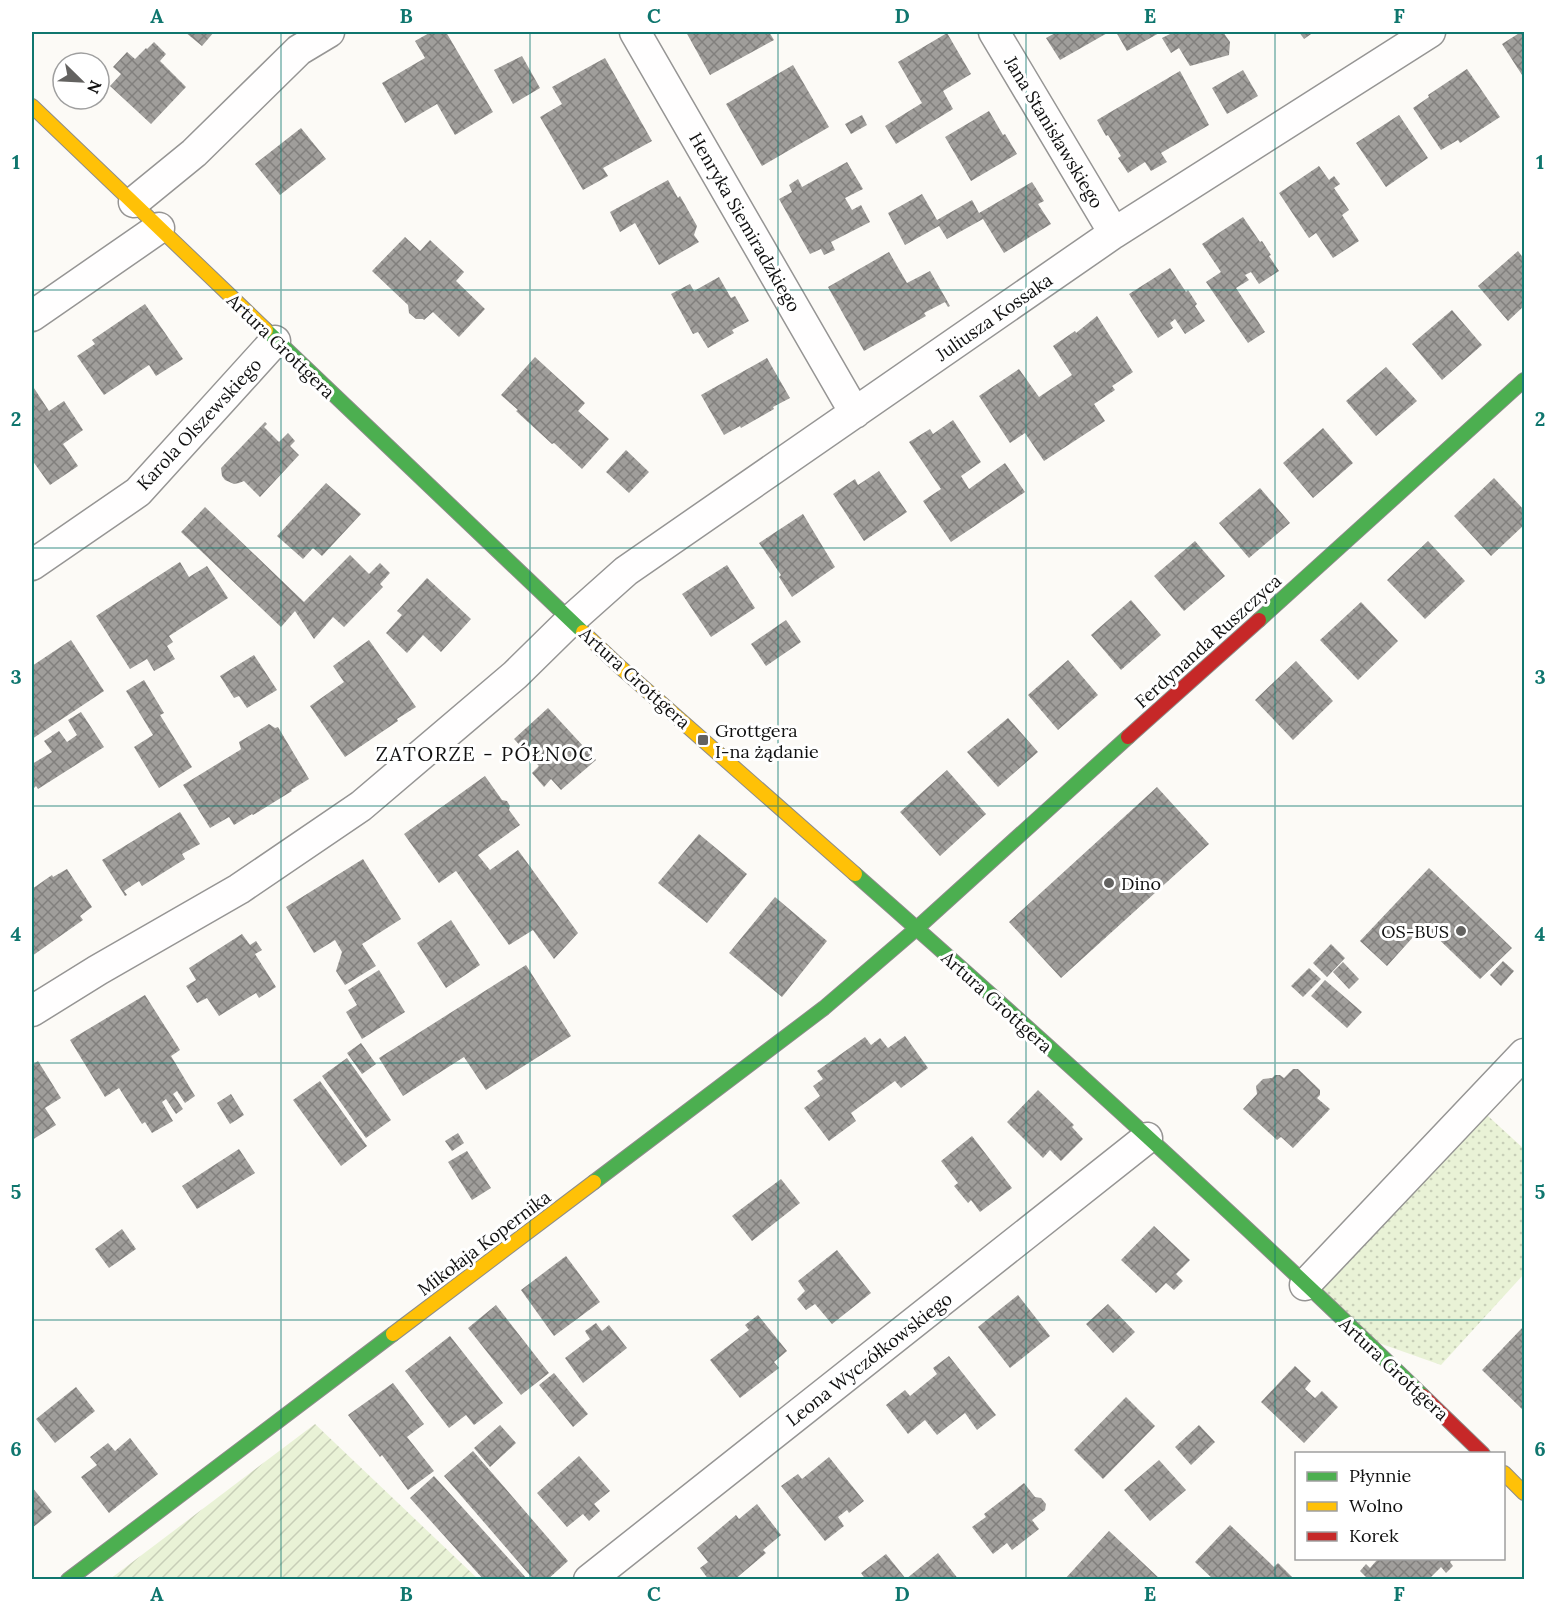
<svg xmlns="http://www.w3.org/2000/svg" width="1556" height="1611" font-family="Lora,serif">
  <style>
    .grass { fill: url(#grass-dots) }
    .garden { fill: url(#garden-furrows) }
    .building { fill: url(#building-cross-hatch) }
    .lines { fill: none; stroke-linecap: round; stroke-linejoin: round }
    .street-casing { stroke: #969594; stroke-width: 33 }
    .fast-casing { stroke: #8d8c8a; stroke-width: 16 }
    .slow-casing { stroke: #8d8c8a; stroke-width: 16 }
    .jam-casing { stroke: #8d8c8a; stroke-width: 16 }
    .street { stroke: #fffefe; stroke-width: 30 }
    .fast { stroke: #4caf50; stroke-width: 14 }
    .slow { stroke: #ffc107; stroke-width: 14 }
    .jam { stroke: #c62828; stroke-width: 14 }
    .grid { fill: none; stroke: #0f766e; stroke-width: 1.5; stroke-opacity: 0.55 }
    .poi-dot { fill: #636260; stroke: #fff; stroke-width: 2 }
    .labels { text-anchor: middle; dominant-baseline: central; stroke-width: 6; stroke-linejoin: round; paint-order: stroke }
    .street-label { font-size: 18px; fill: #101010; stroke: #fff }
    .poi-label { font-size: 18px; fill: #101010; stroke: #fff; text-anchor: start }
    .neighbourhood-label { font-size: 20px; letter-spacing: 1.5px; fill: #101010; stroke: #fff }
    .neatline { fill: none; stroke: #0f766e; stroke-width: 2 }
    .grid-label { font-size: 20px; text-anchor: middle; font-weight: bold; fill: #0f766e }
  </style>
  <defs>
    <pattern id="grass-dots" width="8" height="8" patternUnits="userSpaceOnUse" patternTransform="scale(1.5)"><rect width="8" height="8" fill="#e9f2d6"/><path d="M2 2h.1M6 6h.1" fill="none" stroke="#c7ceb7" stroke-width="1.8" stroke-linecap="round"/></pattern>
    <pattern id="garden-furrows" width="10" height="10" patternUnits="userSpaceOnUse" patternTransform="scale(1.5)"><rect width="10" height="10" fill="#e9f2d6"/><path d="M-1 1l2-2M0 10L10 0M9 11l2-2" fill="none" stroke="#c7ceb7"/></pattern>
    <pattern id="building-cross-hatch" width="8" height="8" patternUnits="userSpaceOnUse" patternTransform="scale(1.5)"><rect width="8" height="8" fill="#a09e9b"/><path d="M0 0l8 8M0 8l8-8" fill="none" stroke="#817f7d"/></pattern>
  </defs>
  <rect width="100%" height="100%" fill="#fcfaf6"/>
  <path class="grass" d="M 1476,1105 L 1524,1149 L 1524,1274 L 1441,1365 L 1362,1337 L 1305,1285 Z"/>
  <path class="garden" d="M 315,1424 L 478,1579 L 110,1579 Z"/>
  <path class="building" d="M 185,32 L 214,32 L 202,46 Z
    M 431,32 L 446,32 L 493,112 L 455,135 L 437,104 L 405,123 L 382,83 L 425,58 L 415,41 Z
    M 686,32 L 769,32 L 774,40 L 710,75 Z
    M 1057,32 L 1109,32 L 1060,60 L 1046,38 Z
    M 1116,32 L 1161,32 L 1127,51 Z
    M 1174,32 L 1223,32 L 1230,42 L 1229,55 L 1190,66 L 1179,48 L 1171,53 L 1162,38 Z
    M 1299,32 L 1314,32 L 1304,39 Z
    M 1521,32 L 1524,32 L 1524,78 L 1502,44 Z
    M 947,33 L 971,74 L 943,91 L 953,109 L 896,144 L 885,126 L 922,103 L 898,62 Z
    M 154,42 L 166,54 L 160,61 L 186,87 L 151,124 L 110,86 L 121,74 L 113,67 L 127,52 L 135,59 L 146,48 L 147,49 Z
    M 522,56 L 540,88 L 513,104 L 494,70 Z
    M 605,58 L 652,141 L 603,168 L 608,176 L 583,190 L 540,117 L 562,104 L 552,87 Z
    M 793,65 L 829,127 L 762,166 L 726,104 Z
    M 1467,69 L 1500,117 L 1460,143 L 1458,140 L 1441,150 L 1413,108 L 1429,97 L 1428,95 Z
    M 1243,70 L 1258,96 L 1227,114 L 1212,88 Z
    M 1180,71 L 1209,125 L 1161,153 L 1167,162 L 1151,171 L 1145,162 L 1128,173 L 1118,158 L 1121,156 L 1108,135 L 1106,136 L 1097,120 Z
    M 989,111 L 1003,135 L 1005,134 L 1017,154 L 971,181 L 945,137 Z
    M 862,115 L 867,125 L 851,134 L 845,124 Z
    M 1399,115 L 1428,158 L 1386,187 L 1356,143 Z
    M 301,128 L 326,159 L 280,195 L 255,164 Z
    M 847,162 L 863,189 L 845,198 L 852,210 L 861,205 L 870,222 L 831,242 L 835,250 L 824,255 L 821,249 L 810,254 L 779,199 L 792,192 L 789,185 L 798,179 L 802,187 Z
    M 1319,166 L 1329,180 L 1334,176 L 1340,184 L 1334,188 L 1349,210 L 1342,215 L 1359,241 L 1333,258 L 1316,233 L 1309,238 L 1279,193 Z
    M 668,180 L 678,198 L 680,196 L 697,226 L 694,235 L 699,242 L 659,265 L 635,223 L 620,232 L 610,212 Z
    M 1032,182 L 1044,201 L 1038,204 L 1051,224 L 1004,253 L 983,219 L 947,239 L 939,226 L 905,245 L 888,213 L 922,194 L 937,220 L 972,200 L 979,213 Z
    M 1243,217 L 1260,242 L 1262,241 L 1271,255 L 1269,256 L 1279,271 L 1259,284 L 1251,272 L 1245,275 L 1249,280 L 1236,288 L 1265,332 L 1248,343 L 1206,282 L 1221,272 L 1202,244 Z
    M 405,237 L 420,251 L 430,240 L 464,272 L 456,281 L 485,309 L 459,337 L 433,312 L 424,320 L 423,319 L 416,319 L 409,313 L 408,305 L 372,271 Z
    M 1518,251 L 1524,259 L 1524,306 L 1508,321 L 1478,286 Z
    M 889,252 L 907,283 L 930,271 L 950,306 L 948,307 L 945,302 L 924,313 L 926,316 L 864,351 L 828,287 Z
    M 1170,268 L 1186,292 L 1188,290 L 1197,304 L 1195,306 L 1205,321 L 1185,334 L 1175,319 L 1170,323 L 1173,328 L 1158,338 L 1129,294 Z
    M 719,277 L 731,298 L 735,296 L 749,321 L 732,330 L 734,333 L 708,348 L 698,332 L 693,334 L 671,294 L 690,284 L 694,291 Z
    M 145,304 L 183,359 L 156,376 L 149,365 L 104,395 L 77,356 L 95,344 L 92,340 Z
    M 1452,310 L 1482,345 L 1442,380 L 1412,344 Z
    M 1097,316 L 1133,372 L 1112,386 L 1115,390 L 1094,404 L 1105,421 L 1044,461 L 1025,433 L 1010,443 L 979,396 L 1019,369 L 1039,397 L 1072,375 L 1053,346 L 1075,331 L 1076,333 Z
    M 535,357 L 585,403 L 578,411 L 609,439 L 582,469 L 554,443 L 552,444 L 516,411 L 518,410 L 501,395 Z
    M 767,358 L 790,398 L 773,407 L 774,409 L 741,428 L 740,426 L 724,435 L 701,395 Z
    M 1386,367 L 1417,401 L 1376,436 L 1346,401 Z
    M 32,385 L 49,411 L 64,401 L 83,430 L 63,444 L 78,466 L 50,485 L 32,460 Z
    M 953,420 L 981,462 L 961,476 L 969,489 L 1005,463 L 1025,492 L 951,542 L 923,501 L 941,489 L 909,442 L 930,429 L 933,434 Z
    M 265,422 L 267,424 L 264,427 L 279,442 L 288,433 L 295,441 L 290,446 L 299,455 L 260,497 L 244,481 L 239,483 L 234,484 L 225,480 L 222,476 L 221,468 Z
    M 1323,428 L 1353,463 L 1313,498 L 1283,463 Z
    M 626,450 L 649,472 L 629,493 L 606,472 Z
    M 879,471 L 907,512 L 864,541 L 833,494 L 855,479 L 858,485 Z
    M 1494,478 L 1524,510 L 1524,525 L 1491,556 L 1454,516 Z
    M 326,483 L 361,514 L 322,556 L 313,548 L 303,559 L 277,536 Z
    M 1260,488 L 1290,523 L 1249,558 L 1219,523 Z
    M 205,507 L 304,602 L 350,555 L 369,574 L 380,563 L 390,573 L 380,584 L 383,587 L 344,627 L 333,617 L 314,639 L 295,611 L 281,627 L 181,532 Z
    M 803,514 L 835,567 L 792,597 L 779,577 L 781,575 L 759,543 Z
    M 1195,541 L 1225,576 L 1184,611 L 1154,576 Z
    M 1428,541 L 1465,581 L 1425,619 L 1387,580 Z
    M 180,562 L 189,577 L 207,566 L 228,598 L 169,636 L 173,642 L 167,646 L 175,659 L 154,671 L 147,659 L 130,669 L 96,616 Z
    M 727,565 L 755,608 L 711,637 L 682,594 Z
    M 427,578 L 471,619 L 441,652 L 423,635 L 407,653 L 386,633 L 402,615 L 397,611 Z
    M 1131,600 L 1161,635 L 1121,670 L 1091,635 Z
    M 1361,602 L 1398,641 L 1358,680 L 1320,640 Z
    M 786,620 L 801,642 L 766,666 L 751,644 Z
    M 71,640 L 104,691 L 32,739 L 32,666 Z
    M 369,640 L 416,707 L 397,719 L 398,721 L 345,757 L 310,706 L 344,682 L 333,666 Z
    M 254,655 L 277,690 L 247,708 L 239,696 L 234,698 L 220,676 Z
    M 1068,660 L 1098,695 L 1058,730 L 1028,695 Z
    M 1296,661 L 1333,701 L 1293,740 L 1255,700 Z
    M 144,680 L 164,713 L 160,715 L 192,767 L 159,788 L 134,747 L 153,735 L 126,691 Z
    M 548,708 L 596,760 L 561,790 L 551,779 L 544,787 L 532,773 L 539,766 L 514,739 Z
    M 81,712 L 104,747 L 38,789 L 36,786 L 32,790 L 32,764 L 52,752 L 44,741 L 59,731 L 67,742 L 77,735 L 68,720 Z
    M 1008,718 L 1038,752 L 998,787 L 967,752 Z
    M 269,724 L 275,728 L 278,727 L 309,779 L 291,790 L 292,791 L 253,815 L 252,814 L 234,825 L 229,817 L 210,828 L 183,785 L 240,750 L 241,749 L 239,742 Z
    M 947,770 L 986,814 L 940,856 L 900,812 Z
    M 485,776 L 502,800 L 507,801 L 510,806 L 509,810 L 520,825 L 478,855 L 490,870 L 518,850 L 578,933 L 554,959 L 533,930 L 509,945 L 456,871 L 439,883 L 404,834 Z
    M 1157,787 L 1209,844 L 1061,978 L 1009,922 Z
    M 180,812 L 200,844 L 182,854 L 185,859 L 142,886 L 139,881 L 124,891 L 127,895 L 125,896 L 102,860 Z
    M 699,834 L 747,874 L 707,923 L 658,883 Z
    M 363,859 L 401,919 L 362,944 L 376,966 L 345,985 L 336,971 L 342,952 L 335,940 L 314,953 L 286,907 Z
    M 1429,868 L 1512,948 L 1480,979 L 1424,925 L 1387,966 L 1360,941 Z
    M 67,869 L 92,907 L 80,916 L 83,920 L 32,956 L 32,889 L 52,875 L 53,877 Z
    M 775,897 L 827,941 L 782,997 L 729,953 Z
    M 451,920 L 480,965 L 446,988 L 417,943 Z
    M 242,934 L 250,945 L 256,941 L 262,950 L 255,954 L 276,987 L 259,998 L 256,993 L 219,1016 L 207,998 L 197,1003 L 186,986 L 196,980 L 189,968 Z
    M 1331,944 L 1345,958 L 1327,977 L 1313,963 Z
    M 1503,961 L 1514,971 L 1501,986 L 1490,975 Z
    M 1343,962 L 1359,979 L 1349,989 L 1333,972 Z
    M 526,965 L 571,1036 L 486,1090 L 464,1057 L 403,1096 L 379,1058 Z
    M 1309,968 L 1321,979 L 1303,997 L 1291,986 Z
    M 379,970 L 405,1012 L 362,1039 L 346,1012 L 357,1005 L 348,990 Z
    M 1325,980 L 1362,1012 L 1347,1028 L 1311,996 Z
    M 145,995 L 180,1050 L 171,1056 L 195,1096 L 185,1103 L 177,1091 L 173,1094 L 183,1109 L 176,1114 L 166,1099 L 162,1102 L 173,1121 L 152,1133 L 145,1122 L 142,1124 L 119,1088 L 105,1097 L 70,1040 Z
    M 905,1036 L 928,1068 L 901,1088 L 895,1081 L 851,1113 L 856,1121 L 829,1141 L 804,1108 L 820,1096 L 813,1086 L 823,1079 L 817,1071 L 865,1037 L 871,1045 L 880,1038 L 888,1048 Z
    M 361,1043 L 376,1064 L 362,1074 L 347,1053 Z
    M 347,1058 L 391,1120 L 366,1138 L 322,1076 Z
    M 38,1061 L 61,1098 L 45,1108 L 56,1125 L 32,1140 L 32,1065 Z
    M 1293,1069 L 1298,1069 L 1320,1090 L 1320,1095 L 1317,1098 L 1330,1109 L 1293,1148 L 1281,1137 L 1277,1140 L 1243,1109 L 1257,1094 L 1256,1086 L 1263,1079 L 1272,1078 L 1275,1075 L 1280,1075 L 1284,1078 Z
    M 320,1081 L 367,1146 L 341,1166 L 293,1100 Z
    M 1038,1090 L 1074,1125 L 1072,1127 L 1083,1139 L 1061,1161 L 1050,1150 L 1043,1158 L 1007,1122 Z
    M 231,1094 L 244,1115 L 230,1124 L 217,1103 Z
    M 458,1133 L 464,1143 L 452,1151 L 445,1141 Z
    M 972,1136 L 1012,1188 L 980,1212 L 971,1200 L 968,1203 L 954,1186 L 958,1183 L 941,1161 Z
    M 239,1149 L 255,1173 L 197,1209 L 182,1186 Z
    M 467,1151 L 491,1188 L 472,1200 L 448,1162 Z
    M 781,1179 L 800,1203 L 752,1241 L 732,1216 Z
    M 1154,1226 L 1190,1260 L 1176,1274 L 1183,1281 L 1174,1290 L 1166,1283 L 1156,1293 L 1121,1260 Z
    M 122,1229 L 136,1249 L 109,1268 L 95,1249 Z
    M 837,1250 L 871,1293 L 832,1324 L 815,1304 L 806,1310 L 797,1299 L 805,1291 L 798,1281 Z
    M 566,1256 L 600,1302 L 554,1336 L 521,1290 Z
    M 1018,1295 L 1050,1336 L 1010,1368 L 978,1327 Z
    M 1108,1304 L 1135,1332 L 1113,1353 L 1086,1324 Z
    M 496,1305 L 549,1373 L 521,1395 L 468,1328 Z
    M 758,1315 L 787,1351 L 774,1362 L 779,1368 L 740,1398 L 710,1360 L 749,1330 L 745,1325 Z
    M 596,1323 L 602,1331 L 609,1325 L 627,1348 L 583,1383 L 565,1358 L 590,1339 L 585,1331 Z
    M 1523,1327 L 1524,1328 L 1524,1411 L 1482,1370 Z
    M 450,1336 L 503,1403 L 474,1425 L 466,1415 L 449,1428 L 405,1371 Z
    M 949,1356 L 996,1415 L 977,1430 L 965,1413 L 937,1435 L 925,1420 L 908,1434 L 886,1405 L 905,1390 L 910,1396 L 937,1374 L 933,1368 Z
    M 1295,1366 L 1311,1381 L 1305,1389 L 1315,1398 L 1322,1391 L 1338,1407 L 1304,1443 L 1261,1402 Z
    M 554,1373 L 588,1414 L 573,1427 L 539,1385 Z
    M 393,1383 L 424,1424 L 407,1437 L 434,1471 L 408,1490 L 382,1455 L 380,1457 L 348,1415 Z
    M 76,1387 L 95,1411 L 55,1443 L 36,1419 Z
    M 1126,1397 L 1155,1426 L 1103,1479 L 1074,1450 Z
    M 500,1425 L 516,1443 L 490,1467 L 474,1448 Z
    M 1199,1425 L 1215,1442 L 1191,1465 L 1175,1447 Z
    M 130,1438 L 158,1474 L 109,1513 L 81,1477 L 97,1465 L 90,1457 L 108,1443 L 115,1451 Z
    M 473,1451 L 568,1561 L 547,1580 L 534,1580 L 444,1476 Z
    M 579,1456 L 610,1491 L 594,1504 L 600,1511 L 589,1521 L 583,1514 L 567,1527 L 537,1493 Z
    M 829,1457 L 864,1501 L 849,1513 L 847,1510 L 838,1517 L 844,1526 L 825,1541 L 781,1486 L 798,1474 L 802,1479 Z
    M 1159,1460 L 1186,1490 L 1150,1521 L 1124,1490 Z
    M 434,1476 L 528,1580 L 484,1580 L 410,1498 Z
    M 1024,1483 L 1035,1497 L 1041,1498 L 1046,1504 L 1045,1510 L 1032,1520 L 1039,1529 L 1012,1550 L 1007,1543 L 993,1554 L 972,1527 L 986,1517 L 984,1514 Z
    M 32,1487 L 52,1512 L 32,1528 Z
    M 757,1504 L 781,1535 L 763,1550 L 766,1553 L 734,1580 L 709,1580 L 700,1568 L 708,1562 L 697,1548 L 736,1515 L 739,1519 Z
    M 1230,1525 L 1274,1567 L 1278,1563 L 1295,1580 L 1214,1580 L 1195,1562 Z
    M 1109,1531 L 1161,1580 L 1064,1580 Z
    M 938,1553 L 959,1580 L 866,1580 L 861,1573 L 886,1554 L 906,1579 Z
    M 1375,1558 L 1453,1558 L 1450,1562 L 1453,1566 L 1446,1573 L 1441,1567 L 1430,1578 L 1432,1580 L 1366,1580 L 1367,1578 L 1360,1571 L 1366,1564 L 1370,1568 L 1377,1560 Z"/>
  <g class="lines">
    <defs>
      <path id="street" d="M 635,32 L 855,413
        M 994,32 L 1114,233
        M 134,202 L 194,153 L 299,50 L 329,32
        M 32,316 L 159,228
        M 32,565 L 138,492 L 275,341
        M 32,1011 L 98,970 L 239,889 L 361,806 L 515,675 L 571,620 L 626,571 L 1114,233 L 1430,32
        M 1305,1285 L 1524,1054
        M 589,1580 L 1147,1138"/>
      <path id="fast" d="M 266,330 L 583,632
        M 1259,620 L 1524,380
        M 855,874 C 1048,1044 1238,1217 1423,1396
        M 594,1182 L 824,1008 L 916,929 L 1128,737
        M 68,1580 L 393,1334"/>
      <path id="slow" d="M 32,106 L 266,330
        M 583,632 L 619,666 L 855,874
        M 393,1334 L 594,1182
        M 1504,1473 L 1524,1493"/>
      <path id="jam" d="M 1128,737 L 1259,620
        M 1423,1396 L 1483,1454"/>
    </defs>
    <use href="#street" class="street-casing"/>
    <use href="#fast" class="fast-casing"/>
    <use href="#slow" class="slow-casing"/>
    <use href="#jam" class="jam-casing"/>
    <use href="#street" class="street"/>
    <use href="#fast" class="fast"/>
    <use href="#slow" class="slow"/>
    <use href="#jam" class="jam"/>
  </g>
  <path class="grid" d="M 281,32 L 281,1580M 530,32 L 530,1580M 778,32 L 778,1580M 1026,32 L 1026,1580M 1275,32 L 1275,1580M 32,290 L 1524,290M 32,548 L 1524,548M 32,806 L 1524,806M 32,1063 L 1524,1063M 32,1320 L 1524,1320"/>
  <g class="poi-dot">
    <rect x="697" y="734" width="12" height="12" rx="3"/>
    <circle cx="1109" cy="883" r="6"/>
    <circle cx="1461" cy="931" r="6"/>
  </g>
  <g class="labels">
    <g class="street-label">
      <text transform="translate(1054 132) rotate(59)">Jana Stanisławskiego</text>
      <text transform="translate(745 222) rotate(60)">Henryka Siemiradzkiego</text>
      <text transform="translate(994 317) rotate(-35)">Juliusza Kossaka</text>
      <text transform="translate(281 346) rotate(44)">Artura Grottgera</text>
      <text transform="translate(199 424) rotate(-47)">Karola Olszewskiego</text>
      <text transform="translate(1208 641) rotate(-42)">Ferdynanda Ruszczyca</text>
      <text transform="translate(635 678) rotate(42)">Artura Grottgera</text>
      <text transform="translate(997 1002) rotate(42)">Artura Grottgera</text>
      <text transform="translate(484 1243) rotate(-37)">Mikołaja Kopernika</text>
      <text transform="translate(869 1359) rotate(-38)">Leona Wyczółkowskiego</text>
      <text transform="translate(1394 1369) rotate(43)">Artura Grottgera</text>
    </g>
    <g class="poi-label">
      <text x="715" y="730">Grottgera<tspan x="715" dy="21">I-na żądanie</tspan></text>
      <text x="1121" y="883">Dino</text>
      <text x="1449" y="931" text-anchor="end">OS-BUS</text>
    </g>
    <g class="neighbourhood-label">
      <text x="485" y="753">ZATORZE - PÓŁNOC</text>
    </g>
  </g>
  <rect width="1556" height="1611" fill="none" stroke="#ffffff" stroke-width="66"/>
  <rect x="1295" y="1452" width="210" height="108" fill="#ffffff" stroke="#9f9f9f" stroke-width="1.5"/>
  <rect x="1307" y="1472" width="30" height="9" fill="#4caf50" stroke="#9f9f9f" stroke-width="1.5"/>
  <text x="1349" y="1482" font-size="18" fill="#101010">Płynnie</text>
  <rect x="1307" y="1502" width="30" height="9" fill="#ffc107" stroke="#9f9f9f" stroke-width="1.5"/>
  <text x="1349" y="1512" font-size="18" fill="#101010">Wolno</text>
  <rect x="1307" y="1532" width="30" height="9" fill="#c62828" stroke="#9f9f9f" stroke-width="1.5"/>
  <text x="1349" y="1542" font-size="18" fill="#101010">Korek</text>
  <g transform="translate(81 81) rotate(114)"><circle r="28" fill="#ffffff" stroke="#9f9f9f" stroke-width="1.5"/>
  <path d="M0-4.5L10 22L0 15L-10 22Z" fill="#636260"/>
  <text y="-9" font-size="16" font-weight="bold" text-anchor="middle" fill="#101010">N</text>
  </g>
  <rect x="33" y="33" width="1490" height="1545" class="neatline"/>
  <g class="grid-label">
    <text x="157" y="23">A</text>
    <text x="406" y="23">B</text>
    <text x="654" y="23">C</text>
    <text x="902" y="23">D</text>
    <text x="1150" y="23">E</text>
    <text x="1399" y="23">F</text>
    <text x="16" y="169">1</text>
    <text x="1540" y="169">1</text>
    <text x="16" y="426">2</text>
    <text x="1540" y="426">2</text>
    <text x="16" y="684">3</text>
    <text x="1540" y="684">3</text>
    <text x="16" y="941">4</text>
    <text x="1540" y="941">4</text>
    <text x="16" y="1199">5</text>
    <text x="1540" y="1199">5</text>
    <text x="16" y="1456">6</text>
    <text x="1540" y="1456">6</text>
    <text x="157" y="1601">A</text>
    <text x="406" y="1601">B</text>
    <text x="654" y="1601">C</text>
    <text x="902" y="1601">D</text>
    <text x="1150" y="1601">E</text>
    <text x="1399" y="1601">F</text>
  </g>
</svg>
